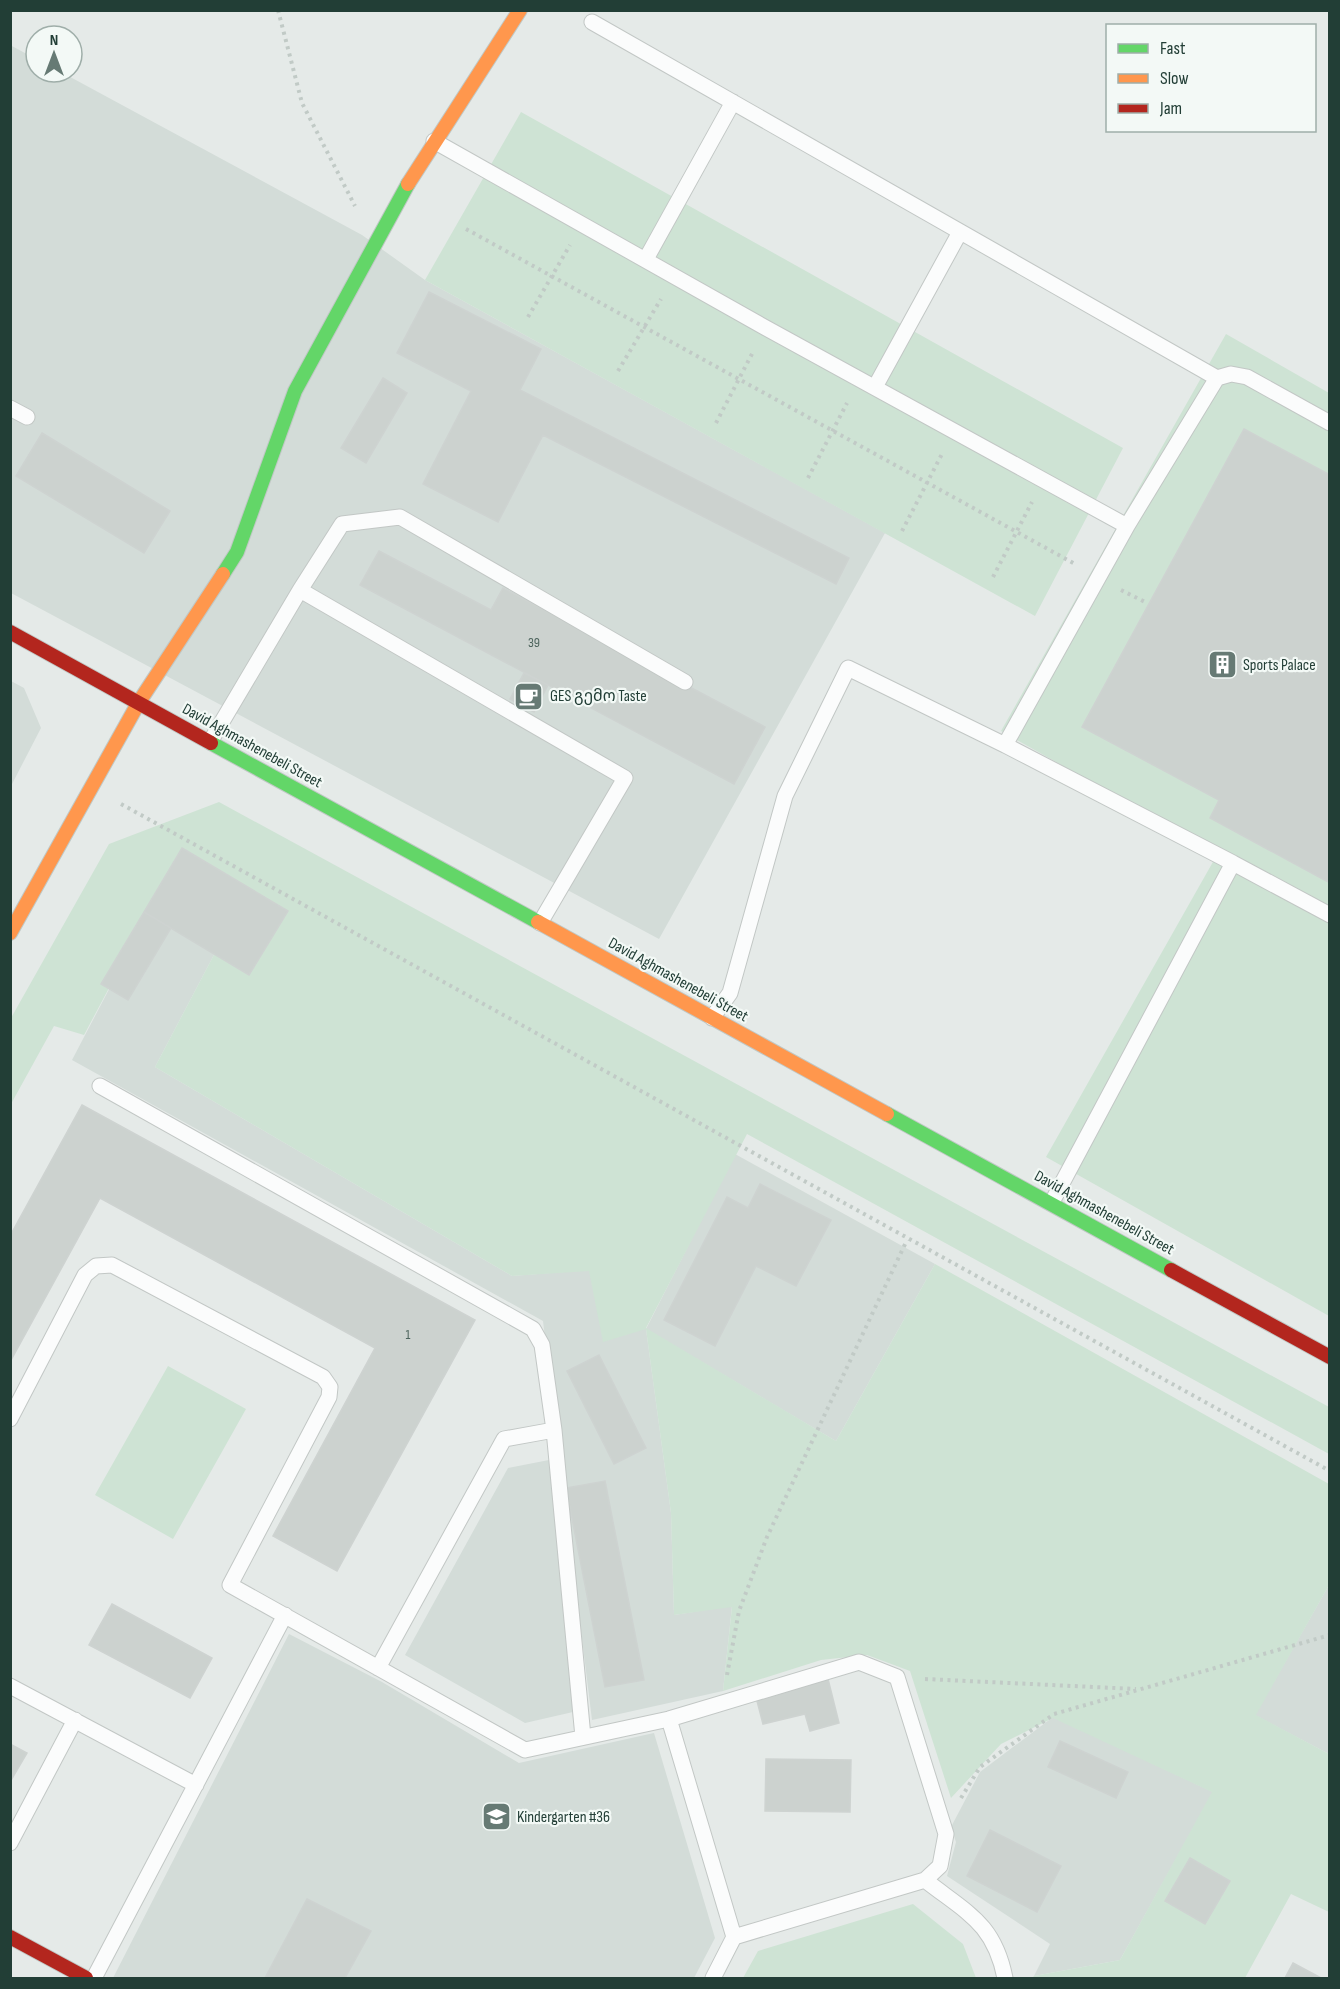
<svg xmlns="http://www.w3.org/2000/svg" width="1340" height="1989" font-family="'Sofia Sans Condensed','Noto Sans Georgian',sans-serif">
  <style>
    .built { fill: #d3dcd8 }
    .green { fill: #cee3d4 }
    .building { fill: #ccd2cf; stroke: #ced3d1; stroke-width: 1.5 }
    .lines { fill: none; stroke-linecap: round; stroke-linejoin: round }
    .lane-casing { stroke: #c2c7c5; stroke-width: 17 }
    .fast-casing { stroke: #c0c8c5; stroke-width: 16 }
    .slow-casing { stroke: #c0c8c5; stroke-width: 16 }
    .jam-casing { stroke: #c0c8c5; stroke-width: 16 }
    .path { stroke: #c1cac6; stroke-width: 4; stroke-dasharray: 3 4.5; stroke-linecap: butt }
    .lane { stroke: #fbfcfc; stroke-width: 15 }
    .fast { stroke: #63d668; stroke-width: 14 }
    .slow { stroke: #ff974d; stroke-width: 14 }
    .jam { stroke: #b3261e; stroke-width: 14 }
    .labels { text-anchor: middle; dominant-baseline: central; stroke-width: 4.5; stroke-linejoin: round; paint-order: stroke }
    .number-label { font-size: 14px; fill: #4d645d }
    .poi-label { font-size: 16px; fill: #223e36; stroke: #f3f9f6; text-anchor: start }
    .street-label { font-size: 16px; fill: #223e36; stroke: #f3f9f6 }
  </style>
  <rect width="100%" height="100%" fill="#e5eae8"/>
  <path class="built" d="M 10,45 L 36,59 L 36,72 L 61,72 L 362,235 L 425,280 L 885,533 L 659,939 L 11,593 Z
    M 11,681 L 24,688 L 41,728 L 11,786 Z
    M 150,911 L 217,949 L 155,1067 L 512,1276 L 589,1270 L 646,1329 L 735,1154 L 935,1264 L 836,1441 L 646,1329 L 671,1513 L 674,1615 L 732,1606 L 723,1691 L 592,1720 L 543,1321 L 72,1060 Z
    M 549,1460 L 573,1712 L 525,1723 L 405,1655 L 508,1468 Z
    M 1329,1585 L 1329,1754 L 1255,1715 Z
    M 289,1634 L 382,1682 L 519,1763 L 654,1733 L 715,1938 L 694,1978 L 113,1978 Z
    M 1053,1717 L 1213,1792 L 1120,1960 L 1034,1976 L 1050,1944 L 947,1876 L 956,1842 L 951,1827 L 980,1772 Z"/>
  <path class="green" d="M 521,112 L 1123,448 L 1035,616 L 425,280 Z
    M 1226,334 L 1329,393 L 1329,1316 L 1046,1157 L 1218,853 L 1001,731 Z
    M 219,802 L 1329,1407 L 1329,1454 L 747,1134 L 646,1328 L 836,1441 L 935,1264 L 1329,1484 L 1329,1585 L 1256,1715 L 1329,1754 L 1329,1912 L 1291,1894 L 1245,1978 L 1032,1978 L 1034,1976 L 1120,1960 L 1212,1792 L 1053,1718 L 1001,1744 L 951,1798 L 910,1671 L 867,1655 L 821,1660 L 723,1691 L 732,1607 L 674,1615 L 671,1513 L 646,1329 L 603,1342 L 589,1271 L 512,1276 L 155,1067 L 217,949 L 150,911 L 84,1035 L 54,1026 L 11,1104 L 11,1018 L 109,844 Z
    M 168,1366 L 246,1409 L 173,1539 L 95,1495 Z
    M 913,1904 L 963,1944 L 976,1978 L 743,1978 L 758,1951 Z"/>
  <path class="building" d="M 429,292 L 541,349 L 520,390 L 849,558 L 836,584 L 543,435 L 498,522 L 423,484 L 471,391 L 397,353 Z
    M 383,378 L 407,393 L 366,463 L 341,448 Z
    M 1244,429 L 1330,475 L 1330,883 L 1210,818 L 1219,800 L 1082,727 Z
    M 42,433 L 170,511 L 144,553 L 16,476 Z
    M 379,551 L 491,610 L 503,588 L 765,727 L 734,784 L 360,585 Z
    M 524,673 L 548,685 L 534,712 L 510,699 Z
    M 182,848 L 288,911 L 249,975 L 144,912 Z
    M 144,912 L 171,928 L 128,1000 L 101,984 Z
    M 82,1105 L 475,1320 L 337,1571 L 273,1536 L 375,1348 L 100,1198 L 10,1362 L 10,1236 Z
    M 760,1184 L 831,1220 L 796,1286 L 756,1266 L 715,1346 L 664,1320 L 727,1197 L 748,1208 Z
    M 599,1355 L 646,1448 L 614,1464 L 567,1371 Z
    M 605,1481 L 644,1680 L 605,1687 L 566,1488 Z
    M 112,1604 L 212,1658 L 190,1698 L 89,1645 Z
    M 828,1679 L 839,1723 L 810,1731 L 805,1714 L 763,1724 L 756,1697 Z
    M 1060,1741 L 1128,1772 L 1116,1798 L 1048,1767 Z
    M 10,1744 L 27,1753 L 10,1782 Z
    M 766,1759 L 851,1760 L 850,1812 L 765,1811 Z
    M 990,1830 L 1061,1866 L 1037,1912 L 967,1876 Z
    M 1190,1858 L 1230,1881 L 1205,1924 L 1165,1901 Z
    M 307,1899 L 371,1931 L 345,1978 L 265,1978 Z
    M 1293,1963 L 1321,1978 L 1285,1978 Z"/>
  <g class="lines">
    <defs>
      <path id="lane" d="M 592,22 L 1217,378
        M 434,141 L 766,328 L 1127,526
        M 646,259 L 733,102
        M 875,387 L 960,232
        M 10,408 L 27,417
        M 300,590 L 342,524 L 400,517 L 685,682
        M 210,742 L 300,590 L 625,778 L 540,923
        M 1233,863 L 1330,915
        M 712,1018 L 730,993 L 785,796 L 848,668 L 1005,745
        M 100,1086 L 533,1329 L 542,1345 L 554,1430 L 583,1737
        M 1052,1202 L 1233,863 L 1005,745 L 1127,526 L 1217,378 L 1231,374 L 1247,377 L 1330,423
        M 10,1419 L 85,1275 L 96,1266 L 112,1265 L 323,1377 L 330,1387 L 329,1397 L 230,1585 L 525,1750 L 669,1719 L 859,1662 L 897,1677 L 946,1834 L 940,1866 L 925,1880 L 734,1937 L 669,1719
        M 378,1668 L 504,1439 L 554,1430
        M 10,1686 L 196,1785
        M 10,1843 L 75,1720
        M 925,1880 C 967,1913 994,1923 1005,1978
        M 94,1978 L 285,1615
        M 713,1978 L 734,1937"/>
      <path id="fast" d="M 223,574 L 237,552 L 295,391 L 408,184
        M 211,743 L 538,922
        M 887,1114 L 1171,1270"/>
      <path id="slow" d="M 408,184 L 520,10
        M 538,922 L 887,1114
        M 10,933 L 139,702 L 223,574"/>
      <path id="jam" d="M 10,632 L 211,743
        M 1171,1270 L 1330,1357
        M 10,1937 L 86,1978"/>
    </defs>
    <use href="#lane" class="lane-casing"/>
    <use href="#fast" class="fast-casing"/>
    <use href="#slow" class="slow-casing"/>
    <use href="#jam" class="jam-casing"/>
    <path class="path" d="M 278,10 L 302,103 L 355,206
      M 466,229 L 1075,564
      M 528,317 L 570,245
      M 618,371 L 661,299
      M 716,423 L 754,350
      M 808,478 L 847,403
      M 902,531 L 943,452
      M 993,577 L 1032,502
      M 1121,590 L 1147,603
      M 121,804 L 1330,1471
      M 727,1675 L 739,1611 L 767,1537 L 907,1240
      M 925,1679 L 1136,1689
      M 961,1798 L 980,1767 L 1054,1714 L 1330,1635"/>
    <use href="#lane" class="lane"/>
    <use href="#fast" class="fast"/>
    <use href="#slow" class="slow"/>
    <use href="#jam" class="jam"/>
  </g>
  <defs>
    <symbol id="building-square" viewBox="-11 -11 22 22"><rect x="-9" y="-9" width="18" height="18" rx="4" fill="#667a74" stroke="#f3f9f6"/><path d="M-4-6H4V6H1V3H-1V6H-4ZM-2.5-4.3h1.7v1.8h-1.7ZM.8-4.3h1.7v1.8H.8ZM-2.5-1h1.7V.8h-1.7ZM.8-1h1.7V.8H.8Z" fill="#fff"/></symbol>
    <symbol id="cafe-square" viewBox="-11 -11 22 22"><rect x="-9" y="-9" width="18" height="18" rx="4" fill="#667a74" stroke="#f3f9f6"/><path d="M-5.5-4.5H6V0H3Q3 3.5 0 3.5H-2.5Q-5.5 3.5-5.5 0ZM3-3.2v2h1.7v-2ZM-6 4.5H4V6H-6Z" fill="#fff"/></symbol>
    <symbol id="school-square" viewBox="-11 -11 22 22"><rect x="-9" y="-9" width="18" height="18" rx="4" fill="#667a74" stroke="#f3f9f6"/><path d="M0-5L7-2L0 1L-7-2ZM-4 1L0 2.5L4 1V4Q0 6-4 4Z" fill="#fff"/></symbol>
  </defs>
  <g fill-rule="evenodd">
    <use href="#building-square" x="1206" y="648" width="33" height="33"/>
    <use href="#cafe-square" x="512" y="680" width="33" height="33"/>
    <use href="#school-square" x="480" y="1800" width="33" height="33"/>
  </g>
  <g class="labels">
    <g class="number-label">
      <text x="534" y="642">39</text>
      <text x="408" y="1334">1</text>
    </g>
    <g class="poi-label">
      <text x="1243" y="665">Sports Palace</text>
      <text x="550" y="696">GES გემო Taste</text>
      <text x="517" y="1817">Kindergarten #36</text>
    </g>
    <g class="street-label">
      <text transform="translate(252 746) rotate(29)">David Aghmashenebeli Street</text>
      <text transform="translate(678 980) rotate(29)">David Aghmashenebeli Street</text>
      <text transform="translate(1104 1213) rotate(29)">David Aghmashenebeli Street</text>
    </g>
  </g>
  <rect width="1340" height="1989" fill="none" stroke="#223e36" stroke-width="24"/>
  <rect x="1106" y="24" width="210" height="108" fill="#f3f9f6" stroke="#9faea9" stroke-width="1.5"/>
  <rect x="1118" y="44" width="30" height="9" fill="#63d668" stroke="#9faea9" stroke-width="1.5"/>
  <text x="1160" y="54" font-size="18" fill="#223e36">Fast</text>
  <rect x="1118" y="74" width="30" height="9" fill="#ff974d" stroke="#9faea9" stroke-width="1.5"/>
  <text x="1160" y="84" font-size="18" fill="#223e36">Slow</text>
  <rect x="1118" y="104" width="30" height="9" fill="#b3261e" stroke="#9faea9" stroke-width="1.5"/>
  <text x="1160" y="114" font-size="18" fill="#223e36">Jam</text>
  <g transform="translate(54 54)"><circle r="28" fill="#f3f9f6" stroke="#9faea9" stroke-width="1.5"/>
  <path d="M0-4.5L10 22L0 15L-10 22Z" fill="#667a74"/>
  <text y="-9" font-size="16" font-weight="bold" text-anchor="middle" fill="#223e36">N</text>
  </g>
</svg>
